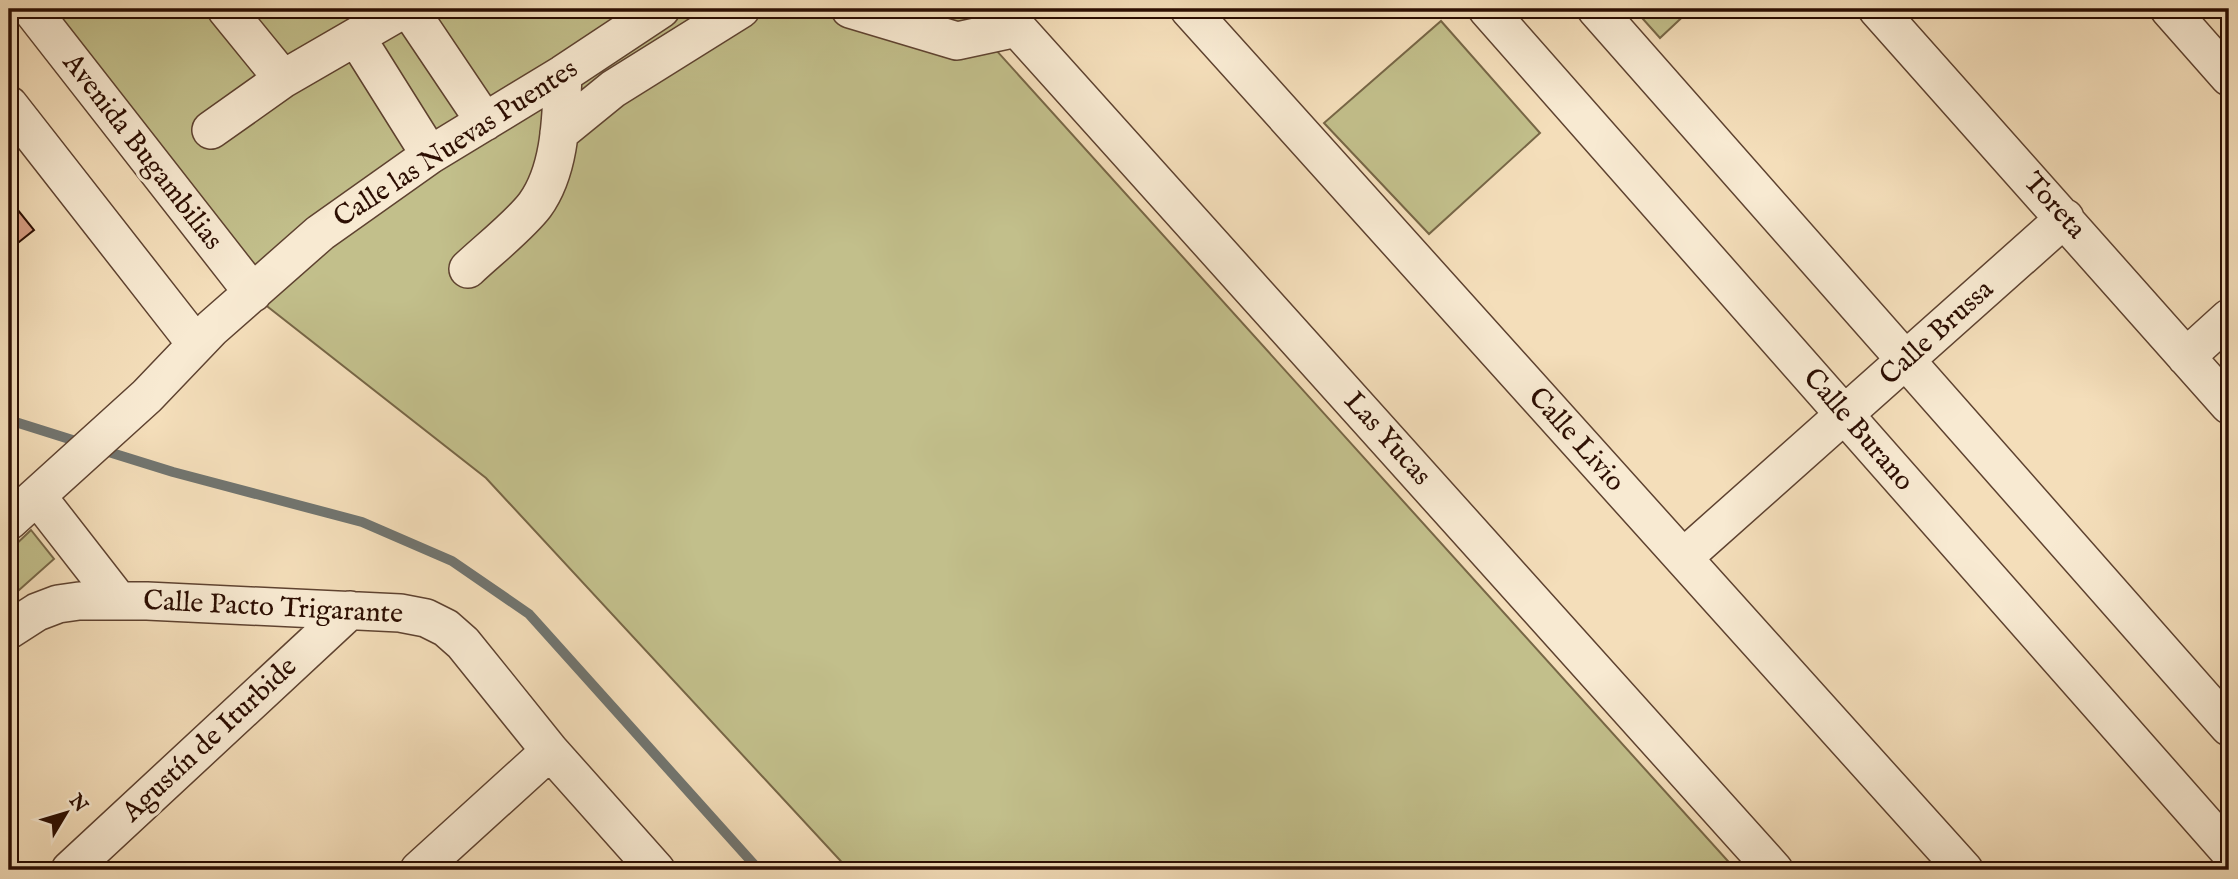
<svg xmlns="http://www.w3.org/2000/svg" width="2238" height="879" font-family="'IM FELL English',serif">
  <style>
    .green { fill: #c2bf8b; stroke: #776646; stroke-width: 2 }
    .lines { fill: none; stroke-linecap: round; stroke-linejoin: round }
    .stream { stroke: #717570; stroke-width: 10 }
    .building { fill: #d89e84; stroke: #2c0e02; stroke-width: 2 }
    .minor-casing { stroke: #5e4230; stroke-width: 40 }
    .minor { stroke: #f8ead2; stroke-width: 37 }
    .labels { text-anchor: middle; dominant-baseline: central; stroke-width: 7; stroke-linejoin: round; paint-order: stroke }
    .street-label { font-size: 28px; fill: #2c0e02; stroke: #f8ead2 }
  </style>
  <rect width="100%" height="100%" fill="#f4deba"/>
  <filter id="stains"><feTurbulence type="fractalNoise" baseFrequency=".00286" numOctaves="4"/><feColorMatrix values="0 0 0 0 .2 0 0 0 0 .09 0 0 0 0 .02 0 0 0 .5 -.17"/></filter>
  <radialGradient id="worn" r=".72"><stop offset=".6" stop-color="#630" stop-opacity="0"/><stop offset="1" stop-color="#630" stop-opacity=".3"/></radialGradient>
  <path class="green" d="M 20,9 L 959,9 L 1736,870 L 849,870 L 486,478 L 226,274 Z
    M 1634,9 L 1691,9 L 1660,38 Z
    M 1441,21 L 1540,133 L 1429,234 L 1324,123 Z
    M 31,530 L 54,559 L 9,599 L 9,551 Z"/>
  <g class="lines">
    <path class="stream" d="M 9,420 L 82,443
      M 99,449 L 173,472 L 362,522 L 452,561 L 529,614 L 759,870"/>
  </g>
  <path class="building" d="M 9,199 L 34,230 L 9,250 Z"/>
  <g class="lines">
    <defs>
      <path id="minor" d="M 31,9 L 253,293
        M 226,9 L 283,79
        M 409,9 L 485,122
        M 850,9 L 957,41 L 1017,28
        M 1000,9 L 1774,870
        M 1189,9 L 1964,870
        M 1487,9 L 2229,851
        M 1596,9 L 2229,727
        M 1877,9 L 2229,405
        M 2169,9 L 2229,77
        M 356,37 L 430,155
        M 9,105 L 196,344
        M 211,130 L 283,79 L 404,9
        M 559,133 L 613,89 L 741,9
        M 468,269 C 487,251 520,225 535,205 C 561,169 561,117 563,74
        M 2186,357 L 2229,318
        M 37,496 L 118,600
        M 9,521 L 147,396 L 212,328 L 320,233 L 430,155 L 563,74 L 661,9
        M 1683,558 L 2065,218
        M 9,630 L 37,612 L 58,604 L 79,601 L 147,601 L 400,613 L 426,618 L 446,628 L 463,643 L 550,751 L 656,870
        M 70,870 L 350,610
        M 419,870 L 550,751"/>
    </defs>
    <use href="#minor" class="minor-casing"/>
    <use href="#minor" class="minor"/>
  </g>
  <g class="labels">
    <g class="street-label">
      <text transform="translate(456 144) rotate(-33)">Calle las Nuevas Puentes</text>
      <text transform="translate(142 152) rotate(52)">Avenida Bugambilias</text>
      <text transform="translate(2054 206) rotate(48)">Toreta</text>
      <text transform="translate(1937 333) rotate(-42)">Calle Brussa</text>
      <text transform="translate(1858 430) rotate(49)">Calle Burano</text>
      <text transform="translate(1387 439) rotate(48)">Las Yucas</text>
      <text transform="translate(1576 440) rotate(48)">Calle Livio</text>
      <text transform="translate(273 608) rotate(3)">Calle Pacto Trigarante</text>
      <text transform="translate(210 740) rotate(-43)">Agustín de Iturbide</text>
    </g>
  </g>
  <rect width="2238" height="879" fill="none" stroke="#f4deba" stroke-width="35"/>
  <rect x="10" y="10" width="2217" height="858" fill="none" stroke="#2c0e02" stroke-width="3.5"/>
  <rect x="18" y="18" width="2203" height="844" fill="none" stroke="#2c0e02" stroke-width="2"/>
  <g transform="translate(66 813) rotate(52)" stroke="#f8ead2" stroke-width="5" paint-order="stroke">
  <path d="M0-5L12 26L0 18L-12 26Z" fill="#2c0e02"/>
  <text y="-10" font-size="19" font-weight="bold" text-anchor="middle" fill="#2c0e02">N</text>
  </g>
  <rect width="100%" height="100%" filter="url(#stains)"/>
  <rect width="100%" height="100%" fill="url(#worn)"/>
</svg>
